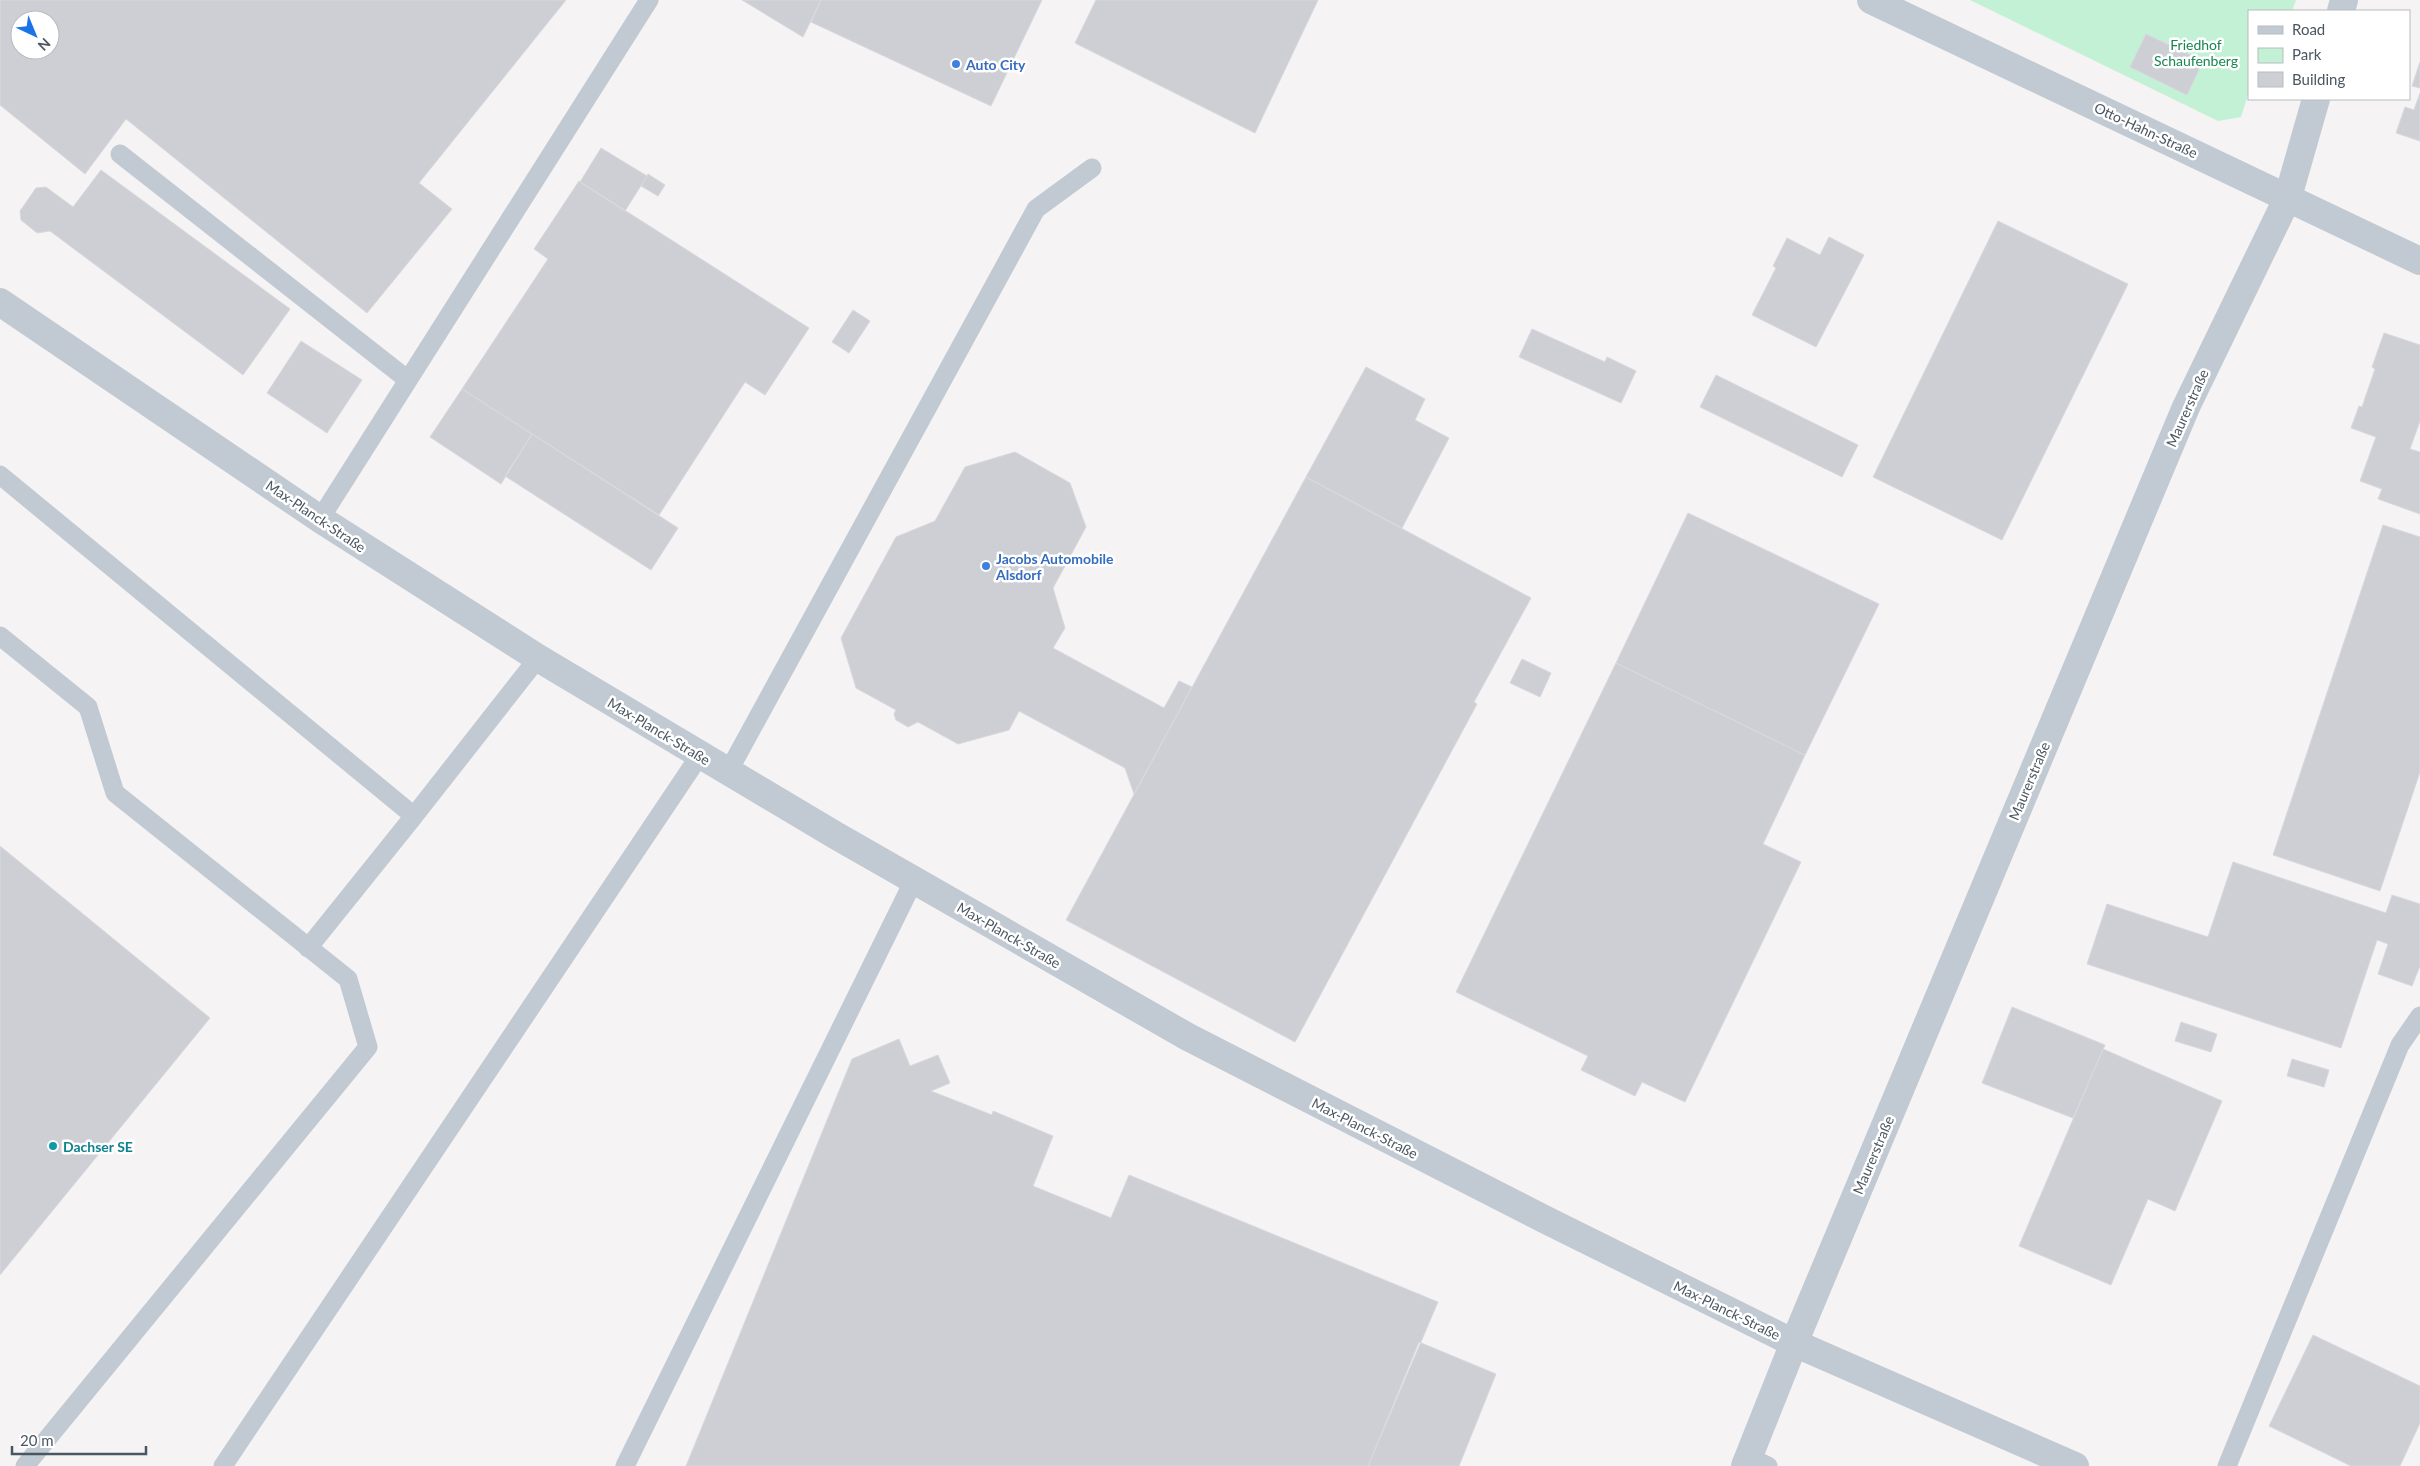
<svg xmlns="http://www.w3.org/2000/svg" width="2420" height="1466" font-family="Lato,sans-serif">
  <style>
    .green { fill: #c3f1d5 }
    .building { fill: #cdcfd5; stroke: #d7d9de; fill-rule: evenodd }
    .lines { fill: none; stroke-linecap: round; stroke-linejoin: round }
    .service { stroke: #c1cad2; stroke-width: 19 }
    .minor { stroke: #c1cad2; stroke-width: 28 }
    .tertiary { stroke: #c1cad2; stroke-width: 28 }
    .shop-dot { fill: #3f7fe0; stroke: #fff; stroke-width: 2 }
    .culture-dot { fill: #0f9aa8; stroke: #fff; stroke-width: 2 }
    .labels { text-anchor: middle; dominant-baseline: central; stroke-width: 5; stroke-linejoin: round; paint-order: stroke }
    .park-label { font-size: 14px; fill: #17864f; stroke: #fff }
    .shop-label { font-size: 14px; font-weight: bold; fill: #366cbe; stroke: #fff; text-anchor: start }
    .street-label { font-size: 14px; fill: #4a5661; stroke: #fff }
    .culture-label { font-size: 14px; font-weight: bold; fill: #0d838f; stroke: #fff; text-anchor: start }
  </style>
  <rect width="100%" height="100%" fill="#f5f3f3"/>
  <path class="green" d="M 1970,0 L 2296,0 L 2292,11 L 2249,11 L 2249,92 L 2241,117 L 2218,121 Z"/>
  <path class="building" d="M 0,0 L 566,0 L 419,183 L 452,209 L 367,313 L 126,119 L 85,174 L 0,105 ZM 20,20 L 50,20 L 50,50 L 20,50 Z
    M 742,0 L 821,0 L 803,37 Z
    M 821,0 L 1042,0 L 991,106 L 811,22 Z
    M 1096,0 L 1318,0 L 1255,133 L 1075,43 Z
    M 2146,34 L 2203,61 L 2187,95 L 2130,67 Z
    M 2420,62 L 2420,88 L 2412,86 Z
    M 2420,93 L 2420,141 L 2396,133 L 2405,107 L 2414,110 Z
    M 601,148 L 647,176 L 625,211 L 580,182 Z
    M 101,170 L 290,309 L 243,375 L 50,231 L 37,233 L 21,220 L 20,211 L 36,188 L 46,187 L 73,207 Z
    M 648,174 L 665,185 L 658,196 L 641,186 Z
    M 579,181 L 809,328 L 765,395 L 745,382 L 659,515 L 462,389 L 548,259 L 534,249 Z
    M 1998,221 L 2128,284 L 2002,540 L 1873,477 Z
    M 1829,237 L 1864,255 L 1816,347 L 1752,315 L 1776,268 L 1773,266 L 1787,238 L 1820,255 Z
    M 853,310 L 870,321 L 849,353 L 832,342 Z
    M 1532,329 L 1605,362 L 1607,357 L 1636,371 L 1621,403 L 1519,357 Z
    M 2384,333 L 2420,345 L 2420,421 L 2410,449 L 2420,452 L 2420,514 L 2378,499 L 2382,489 L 2360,481 L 2376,437 L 2351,428 L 2359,406 L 2362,407 L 2375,369 L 2372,367 Z
    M 301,341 L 362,380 L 327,433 L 267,393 Z
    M 1366,367 L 1425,399 L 1415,420 L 1449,438 L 1402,528 L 1306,477 Z
    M 1716,375 L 1858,445 L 1842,477 L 1700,407 Z
    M 462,389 L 532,434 L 501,484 L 430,437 Z
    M 532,434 L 678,528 L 651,570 L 505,476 Z
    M 1015,452 L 1070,483 L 1086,527 L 1053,588 L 1065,628 L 1053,648 L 1164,708 L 1179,681 L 1192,687 L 1134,794 L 1125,768 L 1019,711 L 1009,730 L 958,744 L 918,722 L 908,727 L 896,720 L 894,714 L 896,710 L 856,688 L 841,638 L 896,537 L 935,521 L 965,467 Z
    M 1306,477 L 1531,598 L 1474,702 L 1477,704 L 1295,1042 L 1066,920 Z
    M 1688,513 L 1879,604 L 1805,755 L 1616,663 Z
    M 2383,525 L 2420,537 L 2420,772 L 2380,891 L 2273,855 Z
    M 1522,659 L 1551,673 L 1540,697 L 1510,683 Z
    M 1616,663 L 1805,755 L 1763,844 L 1801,862 L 1685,1102 L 1642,1082 L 1635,1096 L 1581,1070 L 1588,1056 L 1456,992 Z
    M 0,846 L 210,1018 L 0,1275 Z
    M 2233,862 L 2386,913 L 2392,895 L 2420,904 L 2420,966 L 2412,986 L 2378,974 L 2388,944 L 2377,940 L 2341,1048 L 2087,964 L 2107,904 L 2208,937 Z
    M 2012,1007 L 2105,1045 L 2073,1118 L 1982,1083 Z
    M 2181,1022 L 2217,1034 L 2211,1052 L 2175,1041 Z
    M 899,1039 L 910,1066 L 938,1055 L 950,1083 L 931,1091 L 992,1115 L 993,1111 L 1053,1136 L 1033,1186 L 1111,1218 L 1129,1175 L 1438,1302 L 1368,1466 L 686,1466 L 852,1059 Z
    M 2103,1049 L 2222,1101 L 2175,1211 L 2148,1199 L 2111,1285 L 2019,1246 Z
    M 2292,1059 L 2329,1070 L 2324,1087 L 2287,1076 Z
    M 2313,1335 L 2420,1386 L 2420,1423 L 2400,1466 L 2351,1466 L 2269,1426 Z
    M 1419,1342 L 1496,1374 L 1459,1466 L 1368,1466 Z"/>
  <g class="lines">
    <path class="service" d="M 120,154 L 408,380
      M 0,475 L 414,816 L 538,658
      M 320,519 L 649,0
      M 0,636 L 88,707 L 115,793 L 348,979 L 368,1047 L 25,1466
      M 728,772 L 1036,209 L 1092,168
      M 308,948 L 414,816
      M 1749,1457 L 1768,1466
      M 223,1466 L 700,755
      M 625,1466 L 914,880
      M 2227,1466 L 2400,1045 L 2420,1016"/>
    <path class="minor" d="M 1871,0 L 2420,261
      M 2341,11 L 2344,0
      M 1745,1466 L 1794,1343 L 2186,407 L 2288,197 L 2316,99"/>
    <path class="tertiary" d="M 0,302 L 320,519 L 538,658 L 835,835 L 1188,1037 L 1544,1219 L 1794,1343 L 2075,1466"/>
  </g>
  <g class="shop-dot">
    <circle cx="956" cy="64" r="5"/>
    <circle cx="986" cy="566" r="5"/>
  </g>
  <circle class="culture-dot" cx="53" cy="1146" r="5"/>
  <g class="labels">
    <g class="park-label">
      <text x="2196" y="44">Friedhof<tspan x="2196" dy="16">Schaufenberg</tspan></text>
    </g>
    <g class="shop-label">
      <text x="966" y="64">Auto City</text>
      <text x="996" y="558">Jacobs Automobile<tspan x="996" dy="16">Alsdorf</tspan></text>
    </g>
    <g class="street-label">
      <text transform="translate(2146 130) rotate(25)">Otto-Hahn-Straße</text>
      <text transform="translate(2187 408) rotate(-66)">Maurerstraße</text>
      <text transform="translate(316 516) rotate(34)">Max-Planck-Straße</text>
      <text transform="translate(659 731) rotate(31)">Max-Planck-Straße</text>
      <text transform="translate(2029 781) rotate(-67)">Maurerstraße</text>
      <text transform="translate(1009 935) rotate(30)">Max-Planck-Straße</text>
      <text transform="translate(1365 1128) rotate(27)">Max-Planck-Straße</text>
      <text transform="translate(1873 1155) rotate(-67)">Maurerstraße</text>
      <text transform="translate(1727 1310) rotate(26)">Max-Planck-Straße</text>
    </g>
    <g class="culture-label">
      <text x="63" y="1146">Dachser SE</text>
    </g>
  </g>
  <rect x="2248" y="10" width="162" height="90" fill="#ffffff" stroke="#b7bbc0"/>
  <rect x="2258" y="26" width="25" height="8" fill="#c1cad2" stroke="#b7bbc0"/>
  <text x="2292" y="35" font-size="15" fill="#4a5661">Road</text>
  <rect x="2258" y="48" width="25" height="15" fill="#c3f1d5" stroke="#b7bbc0"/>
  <text x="2292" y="60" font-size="15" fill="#4a5661">Park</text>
  <rect x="2258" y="72" width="25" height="15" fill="#cdcfd5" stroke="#b7bbc0"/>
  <text x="2292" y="85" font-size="15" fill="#4a5661">Building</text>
  <g transform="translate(35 35) rotate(136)"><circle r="24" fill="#ffffff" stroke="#b7bbc0"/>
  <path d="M0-4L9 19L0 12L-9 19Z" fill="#1a73e8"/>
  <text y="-8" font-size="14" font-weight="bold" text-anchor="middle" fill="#4a5661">N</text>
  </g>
  <path d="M12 1446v8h134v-8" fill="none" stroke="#4a5661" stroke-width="2.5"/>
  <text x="20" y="1446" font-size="15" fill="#4a5661" stroke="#ffffff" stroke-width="4" paint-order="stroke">20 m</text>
</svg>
